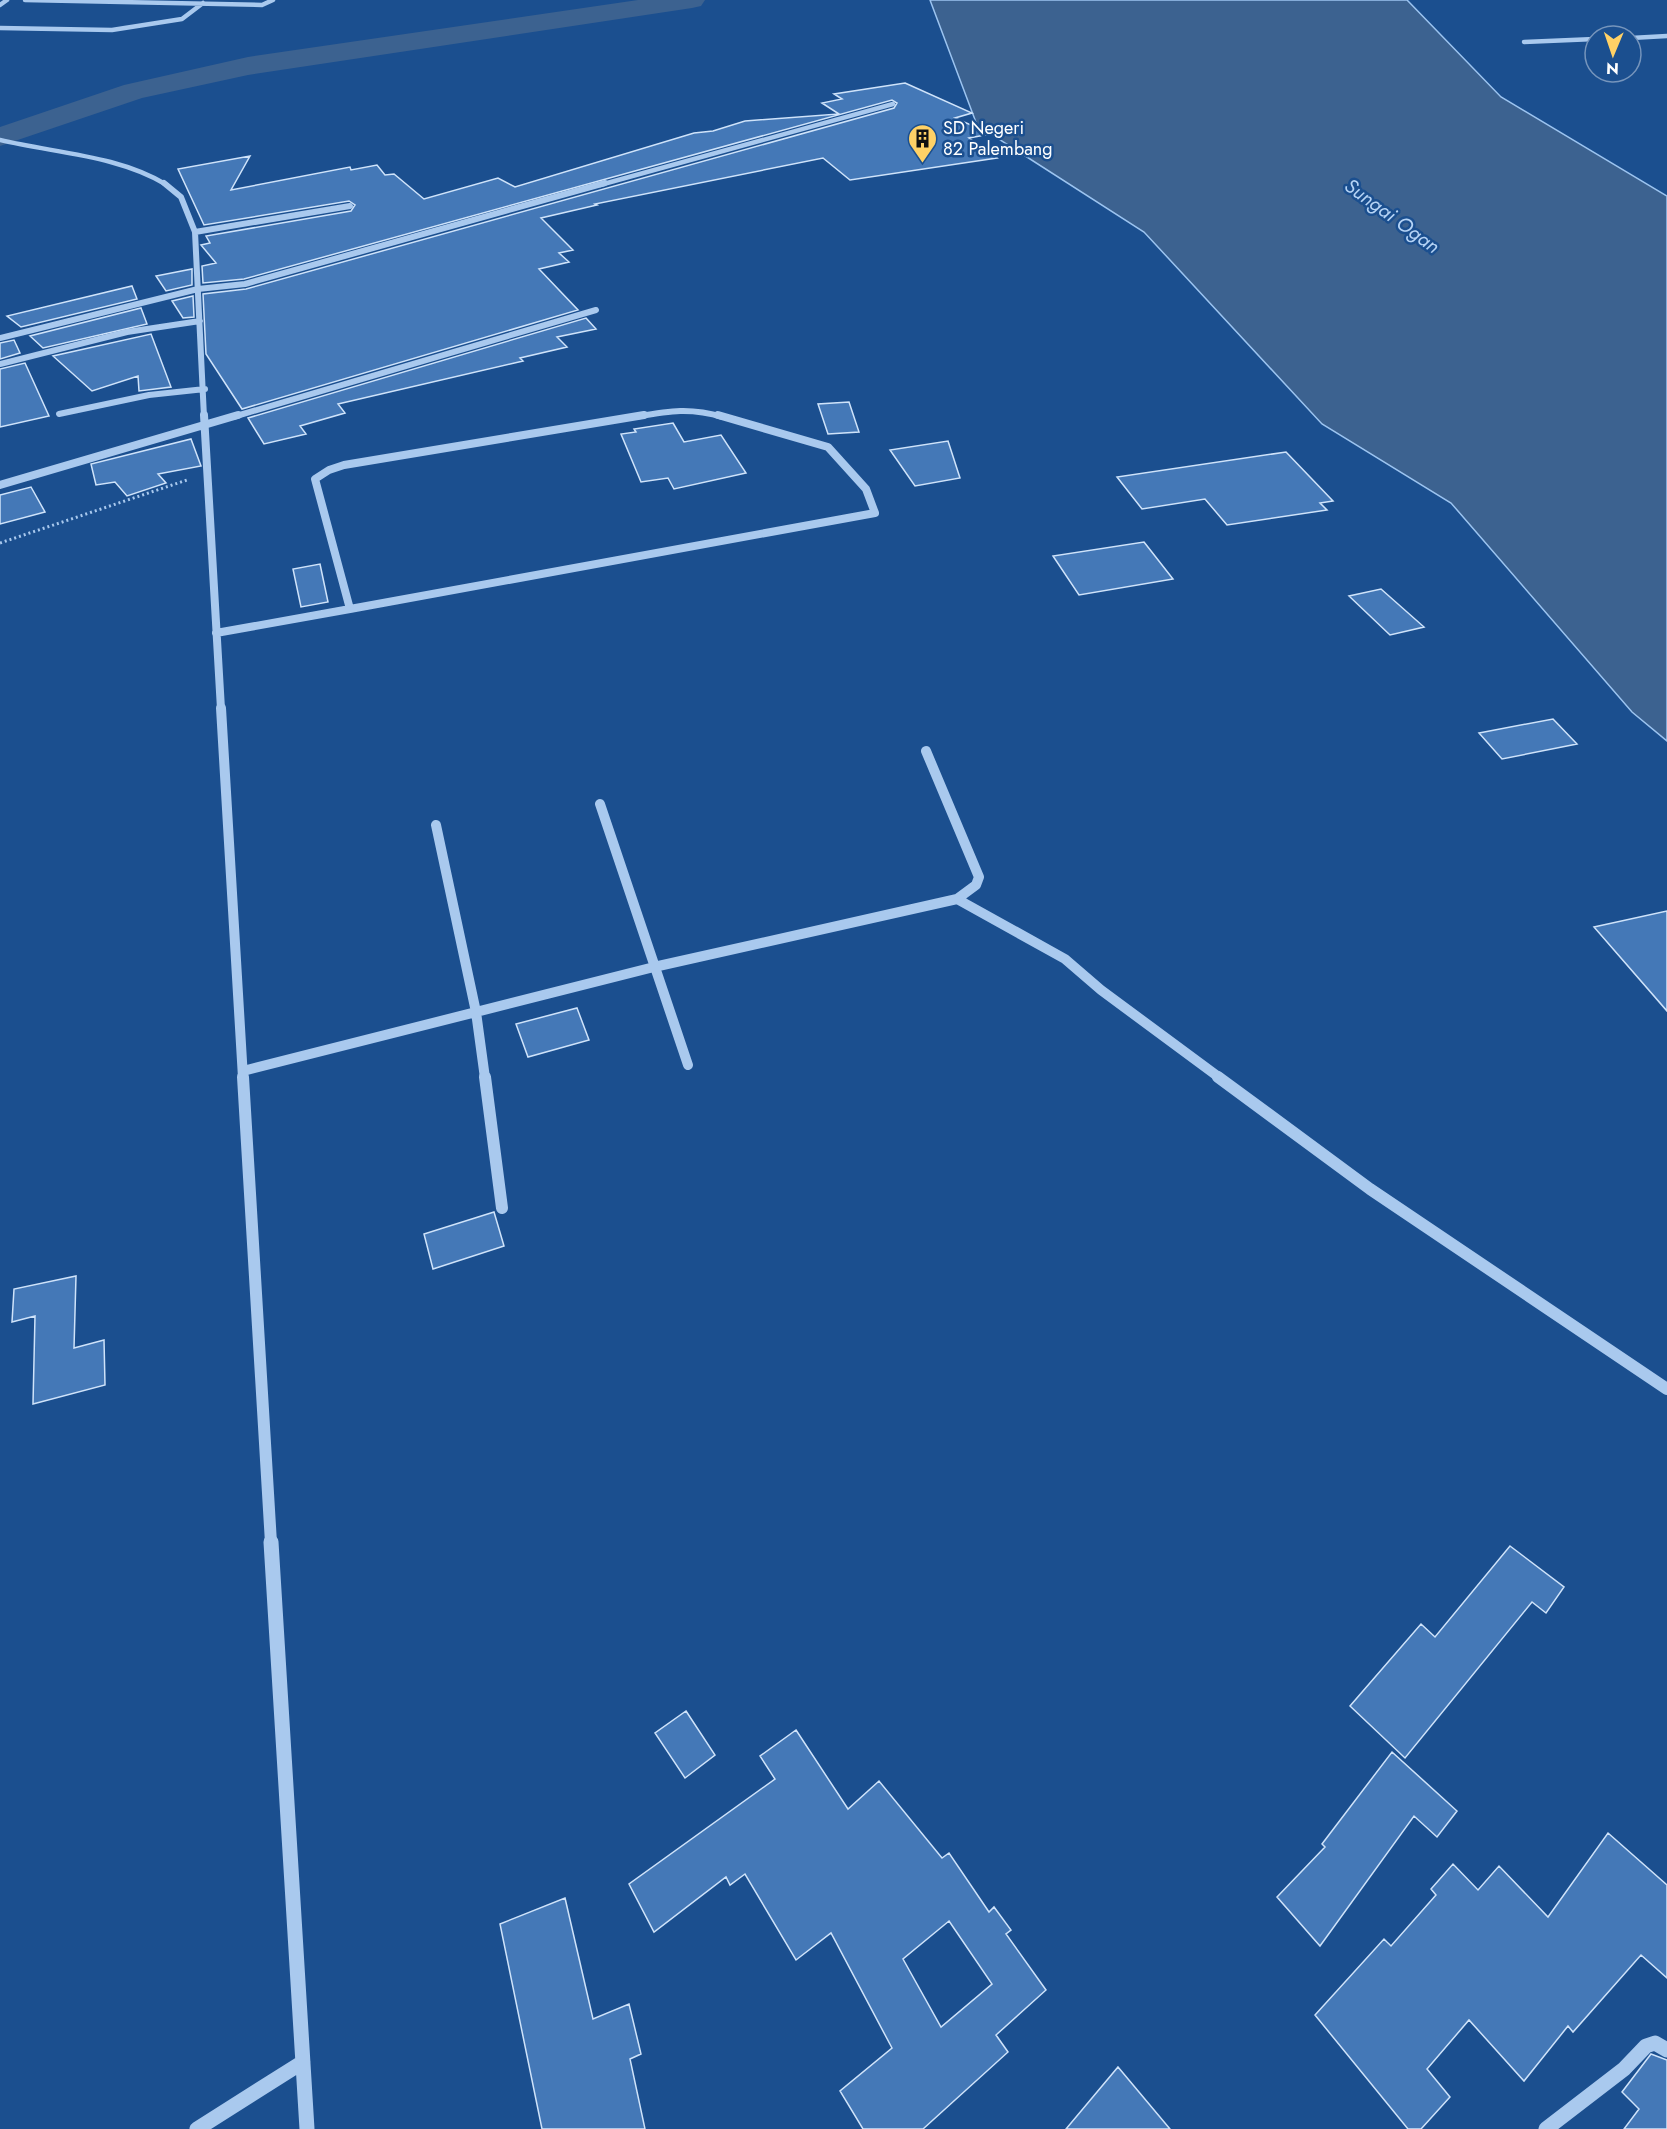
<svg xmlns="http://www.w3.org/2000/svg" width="1667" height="2129" font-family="Jost,sans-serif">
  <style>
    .water { fill: #3c6290; stroke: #9cc4f0; stroke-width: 1.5 }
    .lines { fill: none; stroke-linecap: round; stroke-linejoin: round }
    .river { fill: #3c6290; fill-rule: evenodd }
    .building { fill: #4478b7; stroke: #cfe3fa; stroke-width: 1.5; fill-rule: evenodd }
    .path { stroke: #a9c9ee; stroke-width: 3; stroke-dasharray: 2 3; stroke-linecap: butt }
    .minor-far5 { stroke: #a9c9ee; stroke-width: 4.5 }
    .minor-far4 { stroke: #a9c9ee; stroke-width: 6 }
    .minor-far3 { stroke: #a9c9ee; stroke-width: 8 }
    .minor-far2 { stroke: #a9c9ee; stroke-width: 10 }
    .minor-far1 { stroke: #a9c9ee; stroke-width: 12 }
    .minor { stroke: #a9c9ee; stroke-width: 15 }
    .labels { text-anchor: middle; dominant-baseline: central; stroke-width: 5; stroke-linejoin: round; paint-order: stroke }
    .far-poi-label { font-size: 18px; fill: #fff; stroke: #1b4f8f; text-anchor: start }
    .far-water-label { font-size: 20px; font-style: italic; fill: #b5d3f5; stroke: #1b4f8f }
  </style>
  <rect width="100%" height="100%" fill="#1b4f8f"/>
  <path class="water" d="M 930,0 L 1407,0 L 1501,97 L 1667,196 L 1667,741 L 1632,712 L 1451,503 L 1322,424 L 1144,232 L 977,125 Z"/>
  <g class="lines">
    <path class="river" d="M 638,0 L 705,0 L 701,6 L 692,8 L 248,75 L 142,98 L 0,146 L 0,127 L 124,85 L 248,57 Z"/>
  </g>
  <path class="building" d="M 905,83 L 972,113 L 955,118 L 991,134 L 969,138 L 997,158 L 850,180 L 823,158 L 595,204 L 597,205 L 541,218 L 573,250 L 559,253 L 569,262 L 539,269 L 578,310 L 242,409 L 206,354 L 203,294 L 246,289 L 894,108 L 897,103 L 892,100 L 244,279 L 203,283 L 202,266 L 216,263 L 201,245 L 210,243 L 206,236 L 351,211 L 355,205 L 349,201 L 204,225 L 178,169 L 250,156 L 231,190 L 350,167 L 351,170 L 377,165 L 385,175 L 394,174 L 424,199 L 498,178 L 515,187 L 694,133 L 713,131 L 745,121 L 839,114 L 822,103 L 842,99 L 834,94 Z
    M 192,269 L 192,285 L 166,291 L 156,276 Z
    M 132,286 L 137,299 L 21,327 L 7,316 Z
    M 193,296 L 194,317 L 183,318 L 172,301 Z
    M 141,308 L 147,324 L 43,348 L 30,336 Z
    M 586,318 L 596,329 L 557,337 L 567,347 L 520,358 L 523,361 L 338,404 L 345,413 L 300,426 L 306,434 L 264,444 L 248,418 Z
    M 151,334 L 171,387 L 139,391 L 138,376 L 92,391 L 53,356 Z
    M 14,340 L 20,353 L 0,359 L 0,343 Z
    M 25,363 L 49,416 L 0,427 L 0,369 Z
    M 849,402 L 859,432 L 828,434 L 818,404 Z
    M 673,423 L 684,442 L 721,435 L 746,473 L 674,489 L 668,478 L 641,482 L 621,434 L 636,432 L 634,429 Z
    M 191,439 L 201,466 L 158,474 L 166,483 L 127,496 L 115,482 L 96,485 L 91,464 Z
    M 948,441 L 960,478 L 915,486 L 890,450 Z
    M 1286,452 L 1333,501 L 1320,503 L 1327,510 L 1227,525 L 1205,499 L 1142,509 L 1117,477 Z
    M 31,487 L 45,512 L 0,524 L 0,495 Z
    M 1144,542 L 1173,579 L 1079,595 L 1053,556 Z
    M 320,564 L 328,602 L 301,607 L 293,569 Z
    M 1381,589 L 1424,627 L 1390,635 L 1349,596 Z
    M 1553,719 L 1577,744 L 1502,759 L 1479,733 Z
    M 1667,911 L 1667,1011 L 1594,927 Z
    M 577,1008 L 589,1040 L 528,1057 L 516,1024 Z
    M 494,1212 L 504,1246 L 433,1269 L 424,1234 Z
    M 76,1276 L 74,1348 L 104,1340 L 105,1385 L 33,1404 L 35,1316 L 12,1322 L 14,1289 Z
    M 1510,1546 L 1564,1587 L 1546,1613 L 1532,1602 L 1405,1758 L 1350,1706 L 1421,1624 L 1435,1637 Z
    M 686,1711 L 715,1755 L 685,1778 L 655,1733 Z
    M 796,1730 L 848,1809 L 879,1781 L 942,1858 L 949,1853 L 989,1912 L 994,1907 L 1011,1930 L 1006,1934 L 1046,1990 L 996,2035 L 1008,2052 L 923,2129 L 863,2129 L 840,2091 L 892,2048 L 831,1933 L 796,1960 L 745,1874 L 730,1885 L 726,1877 L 654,1932 L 629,1884 L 775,1779 L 760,1756 ZM 949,1921 L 992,1984 L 941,2027 L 903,1959 Z
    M 1392,1752 L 1457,1811 L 1437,1837 L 1414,1816 L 1320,1946 L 1277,1897 L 1325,1847 L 1322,1844 Z
    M 1608,1833 L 1667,1885 L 1667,1978 L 1641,1955 L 1573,2032 L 1568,2026 L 1524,2081 L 1469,2020 L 1427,2069 L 1450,2097 L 1421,2129 L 1408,2129 L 1315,2015 L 1384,1939 L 1391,1946 L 1436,1895 L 1431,1889 L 1453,1864 L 1478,1890 L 1499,1866 L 1548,1917 Z
    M 565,1898 L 593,2019 L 629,2004 L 641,2054 L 630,2059 L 645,2129 L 542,2129 L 500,1924 Z
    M 1651,2054 L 1667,2060 L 1667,2129 L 1624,2129 L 1639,2109 L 1622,2092 Z
    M 1118,2067 L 1170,2129 L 1066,2129 Z"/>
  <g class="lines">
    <path class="path" d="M 0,543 L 187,480"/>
    <path class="minor-far5" d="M 25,0 L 262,5 L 273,0
      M 0,5 L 7,0
      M 0,28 L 112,30 L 182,19 L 203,3
      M 1631,38 L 1667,36
      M 1524,42 L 1595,39
      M 0,140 C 54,153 118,155 167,185
      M 600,185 L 893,104"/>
    <path class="minor-far4" d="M 164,183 L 181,197 L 195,232 L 204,417
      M 195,232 L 350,206
      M 0,338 L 198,289 L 245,284 L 605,183
      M 0,364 L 127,332 L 200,321
      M 59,414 L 149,395 L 205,389
      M 233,417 L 596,310
      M 635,417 C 669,411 689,407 723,417"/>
    <path class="minor-far3" d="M 204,415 L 221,709
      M 0,485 L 238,415
      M 350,609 L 315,479 L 329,470 L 344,465 L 644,415
      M 350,609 L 875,513 L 866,489 L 828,447 L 718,415
      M 216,633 L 350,609"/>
    <path class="minor-far2" d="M 221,708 L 243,1078
      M 926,751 L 979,877 L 976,885 L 957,899
      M 600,804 L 688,1065
      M 436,825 L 476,1012 L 485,1078
      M 243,1071 L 654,967 L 957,899 L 1065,959 L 1101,990 L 1220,1078"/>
    <path class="minor-far1" d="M 243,1077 L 271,1543
      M 485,1077 L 502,1208
      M 1218,1077 L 1370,1189 L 1667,1389"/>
    <path class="minor" d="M 271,1542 L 307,2129
      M 197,2129 L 303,2062
      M 1546,2129 L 1624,2069 L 1646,2046 L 1655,2043 L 1667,2050"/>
  </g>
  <defs>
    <symbol id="building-pin" viewBox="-11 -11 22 30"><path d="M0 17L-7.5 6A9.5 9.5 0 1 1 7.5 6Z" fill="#ffd166" stroke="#1b4f8f"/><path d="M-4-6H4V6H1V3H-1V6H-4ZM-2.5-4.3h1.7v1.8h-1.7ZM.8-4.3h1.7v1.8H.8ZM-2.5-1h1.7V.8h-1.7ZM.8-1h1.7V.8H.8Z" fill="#111"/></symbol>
  </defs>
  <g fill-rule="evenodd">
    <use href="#building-pin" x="906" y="122" width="33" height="45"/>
  </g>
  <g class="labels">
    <g class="far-poi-label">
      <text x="943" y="128">SD Negeri<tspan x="943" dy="21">82 Palembang</tspan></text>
    </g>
    <g class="far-water-label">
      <text transform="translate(1392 216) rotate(36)">Sungai Ogan</text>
    </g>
  </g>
  <g transform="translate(1613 54) rotate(182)"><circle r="28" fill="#1b4f8f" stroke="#7695bc" stroke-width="1.5"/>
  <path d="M0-4.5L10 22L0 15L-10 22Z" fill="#ffd166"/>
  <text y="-9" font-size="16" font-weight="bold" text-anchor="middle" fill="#ffffff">N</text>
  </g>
</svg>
